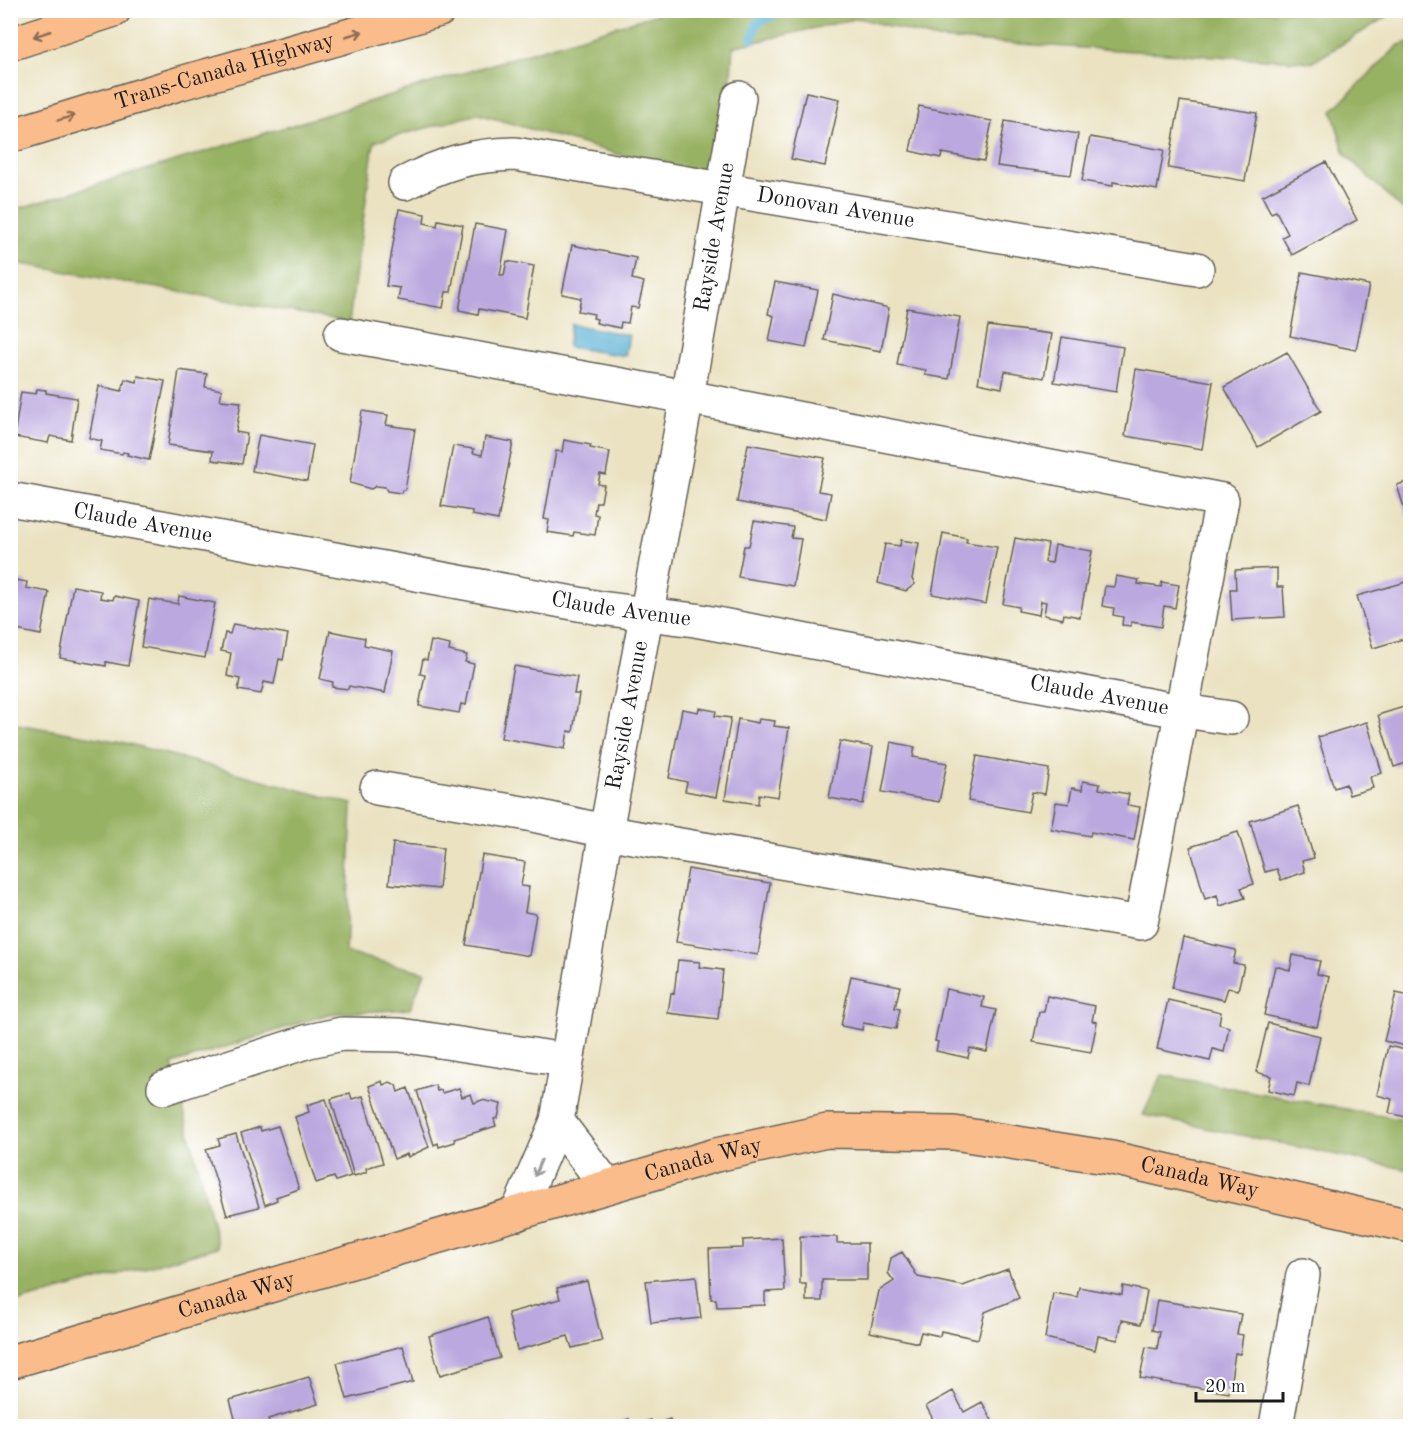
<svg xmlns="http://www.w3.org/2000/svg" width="1421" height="1437" font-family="'Old Standard TT',serif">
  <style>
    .forest { fill: #98b264; stroke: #5a6740; stroke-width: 1.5 }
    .water { fill: #56b0d3; stroke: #396678; stroke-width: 1.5 }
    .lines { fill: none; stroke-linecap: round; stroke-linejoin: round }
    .stream { stroke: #56b0d3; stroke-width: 9 }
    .building { fill: #bba8df }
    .minor-casing { stroke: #646156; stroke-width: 36 }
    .major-casing { stroke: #646156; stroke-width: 36 }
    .highway-casing { stroke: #646156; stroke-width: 36 }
    .minor { stroke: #fff; stroke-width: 33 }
    .major { stroke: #fabc8b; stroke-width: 33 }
    .highway { stroke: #fabc8b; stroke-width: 33 }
    .oneway { stroke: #8b6c54 }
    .oneway2 { stroke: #999 }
    .labels { text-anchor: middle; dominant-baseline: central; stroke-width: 6; stroke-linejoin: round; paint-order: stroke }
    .street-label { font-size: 22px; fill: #1c1c1c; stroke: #fff }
  </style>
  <rect width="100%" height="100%" fill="#fff"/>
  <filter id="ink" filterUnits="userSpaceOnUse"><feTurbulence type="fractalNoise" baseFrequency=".0167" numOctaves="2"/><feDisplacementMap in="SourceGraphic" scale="12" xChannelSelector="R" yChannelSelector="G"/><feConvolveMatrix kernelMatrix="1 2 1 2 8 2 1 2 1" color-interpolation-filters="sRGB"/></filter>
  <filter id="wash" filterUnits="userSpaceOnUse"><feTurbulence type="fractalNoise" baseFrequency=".008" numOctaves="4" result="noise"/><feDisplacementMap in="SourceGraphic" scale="24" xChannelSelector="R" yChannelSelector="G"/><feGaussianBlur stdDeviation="1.35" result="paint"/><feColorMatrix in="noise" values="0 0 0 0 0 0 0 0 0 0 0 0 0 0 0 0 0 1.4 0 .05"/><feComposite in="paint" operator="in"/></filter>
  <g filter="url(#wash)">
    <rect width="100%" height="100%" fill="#eae2c1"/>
    <path class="forest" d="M 667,11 L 1396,11 L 1313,62 L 937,39 L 858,18 L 733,47 L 731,75 L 714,156 L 706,166 L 687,174 L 478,114 L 374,142 L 349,322 L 17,263 L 11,267 L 10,211 Z
      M 1410,42 L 1410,217 L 1345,154 L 1332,111 L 1399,45 Z
      M 11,723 L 122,742 L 352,804 L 346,953 L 425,972 L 410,1009 L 328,1014 L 172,1064 L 218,1247 L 11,1304 Z
      M 1162,1075 L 1410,1121 L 1410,1170 L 1143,1115 Z"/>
    <path class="water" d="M 571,324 L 629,335 L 625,356 L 567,347 Z"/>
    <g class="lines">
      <path class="stream" d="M 752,39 L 757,23 L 785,10"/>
    </g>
    <g id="blocks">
      <path class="building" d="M 806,92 L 840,99 L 825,166 L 791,159 Z
        M 1180,101 L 1257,113 L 1245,181 L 1168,168 Z
        M 919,106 L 992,121 L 984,161 L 942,153 L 941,158 L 910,151 Z
        M 1005,121 L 1078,134 L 1071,175 L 997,166 Z
        M 1090,137 L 1164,150 L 1157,190 L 1113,182 L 1113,186 L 1082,181 Z
        M 1326,162 L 1357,220 L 1292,255 L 1282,237 L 1288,234 L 1276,211 L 1271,213 L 1262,196 Z
        M 399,209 L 425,214 L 424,223 L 437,226 L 438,220 L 463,225 L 451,292 L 446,292 L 443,308 L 398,300 L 400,288 L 386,286 Z
        M 475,224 L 508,230 L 500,275 L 504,275 L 507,261 L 534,266 L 525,318 L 479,309 L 478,314 L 459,310 Z
        M 572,245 L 636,258 L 632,279 L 644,282 L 638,308 L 631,307 L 628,323 L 621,322 L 620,328 L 596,323 L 597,319 L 593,318 L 594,314 L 578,311 L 581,298 L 562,294 Z
        M 1302,272 L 1369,285 L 1356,350 L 1290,336 Z
        M 775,282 L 818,290 L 806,348 L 769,341 L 774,316 L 768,314 Z
        M 833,294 L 889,308 L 881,351 L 824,340 Z
        M 907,308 L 960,317 L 949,379 L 925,375 L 926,370 L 897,365 Z
        M 988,326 L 1052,334 L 1044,378 L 1005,371 L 1002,388 L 978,383 Z
        M 1062,337 L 1123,347 L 1116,392 L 1054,382 Z
        M 1287,352 L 1321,411 L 1258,447 L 1224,387 Z
        M 1136,369 L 1213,382 L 1202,449 L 1125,436 Z
        M 179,370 L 207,374 L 205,387 L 222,390 L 220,400 L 241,402 L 236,432 L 247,434 L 242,464 L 212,460 L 213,451 L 168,445 Z
        M 138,376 L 165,381 L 149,460 L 127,455 L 128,453 L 123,452 L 122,454 L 100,450 L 102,441 L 89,438 L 99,386 L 122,391 L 125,379 L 137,382 Z
        M 37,389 L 46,390 L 46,393 L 77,398 L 71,440 L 50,436 L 48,443 L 14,437 L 21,392 L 36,394 Z
        M 362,411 L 388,415 L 386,425 L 415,429 L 405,490 L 402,490 L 401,493 L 387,491 L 385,487 L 376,486 L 371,489 L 350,483 Z
        M 259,435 L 313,445 L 307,481 L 252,471 Z
        M 485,437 L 513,442 L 498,520 L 472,515 L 472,511 L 441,506 L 453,446 L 474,449 L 473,453 L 482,455 Z
        M 564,440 L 591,445 L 590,448 L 610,452 L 606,475 L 600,474 L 598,484 L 604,485 L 601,502 L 596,502 L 594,514 L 598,515 L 595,535 L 574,532 L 573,536 L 547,532 L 549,520 L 544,519 L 556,451 L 562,452 Z
        M 748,444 L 825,458 L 818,491 L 831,493 L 826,519 L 737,502 Z
        M 1410,481 L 1410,527 L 1397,485 Z
        M 754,521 L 793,527 L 791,538 L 801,539 L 793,586 L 738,577 L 744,546 L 749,546 Z
        M 943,533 L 967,538 L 966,542 L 997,547 L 986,604 L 932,594 Z
        M 1015,538 L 1048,544 L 1045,562 L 1052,563 L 1055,545 L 1092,551 L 1080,617 L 1064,614 L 1063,619 L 1044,615 L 1046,602 L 1041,601 L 1039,615 L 1018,611 L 1019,607 L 1003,604 Z
        M 901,540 L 919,543 L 912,579 L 915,584 L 906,591 L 878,583 L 885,544 L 900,546 Z
        M 1277,568 L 1277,587 L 1283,587 L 1285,617 L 1232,620 L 1230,589 L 1236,589 L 1235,570 Z
        M 1116,576 L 1139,580 L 1138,584 L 1161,587 L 1162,582 L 1179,585 L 1175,608 L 1164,606 L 1161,627 L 1131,622 L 1131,626 L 1122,625 L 1123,617 L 1113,615 L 1114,608 L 1102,606 L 1105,586 L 1114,587 Z
        M 10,579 L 27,582 L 26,588 L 49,592 L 41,635 L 11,629 Z
        M 1406,582 L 1410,596 L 1410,637 L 1373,648 L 1357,596 Z
        M 73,586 L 101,591 L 100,598 L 113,600 L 114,596 L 139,601 L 128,666 L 106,662 L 106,666 L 60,658 Z
        M 179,596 L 215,603 L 205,658 L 141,647 L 149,599 L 178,604 Z
        M 233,624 L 288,634 L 283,660 L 279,659 L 274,684 L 264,682 L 261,694 L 238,690 L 240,679 L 227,676 L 231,653 L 221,651 L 225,633 L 230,634 Z
        M 330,631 L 365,638 L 364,645 L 393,651 L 385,693 L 349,686 L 348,689 L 332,687 L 333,682 L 320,679 Z
        M 431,641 L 450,645 L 449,651 L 467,655 L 465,662 L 474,664 L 466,705 L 461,704 L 459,713 L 419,706 L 425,675 L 420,674 L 423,659 L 427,660 Z
        M 514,666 L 577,677 L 574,694 L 579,694 L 573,732 L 568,731 L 565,749 L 501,738 Z
        M 1410,705 L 1410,777 L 1406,763 L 1394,767 L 1378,715 Z
        M 699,708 L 716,711 L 715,716 L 731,718 L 716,797 L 685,791 L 687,782 L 669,778 L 682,709 L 698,712 Z
        M 738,719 L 758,723 L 759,719 L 775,721 L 774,726 L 789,728 L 778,797 L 759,794 L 758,804 L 725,799 Z
        M 1367,722 L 1382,773 L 1370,777 L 1373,788 L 1349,795 L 1346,784 L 1334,788 L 1318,737 Z
        M 840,741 L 873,747 L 863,804 L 829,798 Z
        M 891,742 L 915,747 L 913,757 L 947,763 L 939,802 L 882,792 Z
        M 977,756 L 1049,769 L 1045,794 L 1032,792 L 1028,812 L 968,801 Z
        M 1083,781 L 1100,784 L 1099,789 L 1129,794 L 1127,805 L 1140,807 L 1134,840 L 1091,832 L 1090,836 L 1051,829 L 1056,802 L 1069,804 L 1072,788 L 1082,790 Z
        M 1298,806 L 1314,858 L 1302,861 L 1305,872 L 1281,880 L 1277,869 L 1265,872 L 1250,821 Z
        M 1238,832 L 1254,884 L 1241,888 L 1245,898 L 1220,906 L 1217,895 L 1205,899 L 1190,847 Z
        M 393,843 L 443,848 L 439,889 L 389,884 Z
        M 482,855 L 525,862 L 521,886 L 529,887 L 525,912 L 536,914 L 529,956 L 466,945 Z
        M 688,869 L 770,883 L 758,955 L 676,942 Z
        M 1183,938 L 1236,950 L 1233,963 L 1244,965 L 1238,990 L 1228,988 L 1224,1000 L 1172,988 Z
        M 1293,955 L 1320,961 L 1317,974 L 1329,977 L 1317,1027 L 1264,1015 L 1275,966 L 1290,970 Z
        M 678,960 L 700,962 L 699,967 L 723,970 L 718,1019 L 668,1013 L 671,993 L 674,994 Z
        M 851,976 L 900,986 L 895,1008 L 900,1009 L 896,1029 L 863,1023 L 862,1030 L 841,1026 Z
        M 946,989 L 984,997 L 982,1007 L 996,1010 L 987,1052 L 970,1048 L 968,1058 L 936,1051 L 938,1042 L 935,1041 Z
        M 1396,993 L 1410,996 L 1410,1047 L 1384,1041 Z
        M 1047,996 L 1095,1006 L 1092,1021 L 1097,1022 L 1091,1052 L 1033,1042 L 1039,1012 L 1044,1012 Z
        M 1168,1000 L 1221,1012 L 1219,1024 L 1229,1027 L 1224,1052 L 1213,1049 L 1210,1061 L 1157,1049 Z
        M 1268,1023 L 1320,1036 L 1309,1086 L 1297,1083 L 1294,1096 L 1268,1090 L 1271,1076 L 1256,1072 Z
        M 1388,1046 L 1410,1051 L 1410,1118 L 1389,1113 L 1392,1099 L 1377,1095 Z
        M 382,1081 L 383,1085 L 390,1082 L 396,1085 L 398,1092 L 408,1088 L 429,1147 L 408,1157 L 407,1154 L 394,1159 L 369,1086 Z
        M 435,1085 L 437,1091 L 441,1090 L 442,1093 L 459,1088 L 462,1097 L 471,1094 L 474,1103 L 482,1100 L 501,1104 L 498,1118 L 494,1119 L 496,1126 L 454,1139 L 455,1142 L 439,1147 L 438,1143 L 434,1145 L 417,1091 Z
        M 350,1093 L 352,1099 L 363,1096 L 383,1163 L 366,1168 L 367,1172 L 354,1176 L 331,1099 Z
        M 326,1099 L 351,1176 L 336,1181 L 334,1177 L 316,1183 L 295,1117 L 309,1112 L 307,1105 Z
        M 278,1126 L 299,1189 L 276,1197 L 277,1200 L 265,1205 L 241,1133 L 260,1127 L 261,1131 Z
        M 236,1134 L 259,1207 L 227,1215 L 206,1149 L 220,1145 L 218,1139 Z
        M 800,1236 L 837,1237 L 837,1243 L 867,1243 L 867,1280 L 822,1280 L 822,1301 L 806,1301 L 806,1284 L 800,1284 Z
        M 782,1238 L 785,1291 L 765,1292 L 765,1305 L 717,1307 L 716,1299 L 711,1299 L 709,1249 L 743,1248 L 743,1240 Z
        M 902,1252 L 918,1277 L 963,1286 L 1008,1269 L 1019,1298 L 985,1312 L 978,1339 L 941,1331 L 940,1336 L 921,1332 L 918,1343 L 870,1332 L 879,1291 L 894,1281 L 888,1273 L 891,1258 Z
        M 696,1276 L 701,1318 L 651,1323 L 646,1281 Z
        M 587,1281 L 602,1341 L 572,1348 L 568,1336 L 517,1350 L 508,1313 L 560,1299 L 557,1288 Z
        M 1123,1286 L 1147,1291 L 1141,1324 L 1122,1320 L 1118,1340 L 1098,1336 L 1095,1350 L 1045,1338 L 1053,1293 L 1077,1297 L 1079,1287 L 1122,1295 Z
        M 1157,1300 L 1241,1314 L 1237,1334 L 1243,1335 L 1240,1354 L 1235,1353 L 1229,1393 L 1140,1378 L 1146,1347 L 1157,1349 L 1160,1332 L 1152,1330 Z
        M 488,1317 L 500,1358 L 440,1375 L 429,1336 Z
        M 403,1346 L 413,1382 L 347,1399 L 337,1363 Z
        M 309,1377 L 318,1404 L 268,1419 L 271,1426 L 237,1426 L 230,1400 Z
        M 953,1391 L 964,1412 L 982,1402 L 995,1426 L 933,1426 L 931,1422 L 934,1421 L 926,1406 Z
        M 629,1419 L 632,1426 L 609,1426 Z
        M 670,1419 L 673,1426 L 632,1426 L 651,1420 L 652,1425 Z"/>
    </g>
  </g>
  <g filter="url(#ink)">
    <use href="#blocks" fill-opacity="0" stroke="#646156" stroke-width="1.5"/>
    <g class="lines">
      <defs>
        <g id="minor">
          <path id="s1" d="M 405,183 C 444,163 471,155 515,154 L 1197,269"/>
          <path d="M 341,334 L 687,397 L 1222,500 L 1141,923 L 627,836 L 528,814 L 377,788"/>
          <path id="s2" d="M 10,499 L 600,608 L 695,620 L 1164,708 L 1231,718"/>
          <path d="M 164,1088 L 309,1041 L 342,1034 L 400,1035 L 565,1060"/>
          <path d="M 557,1121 L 607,1186"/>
          <path id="s3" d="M 517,1214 L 557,1121 L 606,831 L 687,397 L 739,98"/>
          <path d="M 1276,1426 L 1303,1275"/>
        </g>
        <g id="major">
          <path id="s4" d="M 10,1362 L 716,1155 L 827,1131 L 954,1133 L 1112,1158 L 1410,1226"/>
        </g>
        <g id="highway">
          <path d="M 10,44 L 114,10"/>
          <path id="s5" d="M 10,136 L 181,83 L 439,10"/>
        </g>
      </defs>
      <use href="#minor" class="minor-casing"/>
      <use href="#major" class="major-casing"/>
      <use href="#highway" class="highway-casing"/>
      <use href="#minor" class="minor"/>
      <use href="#major" class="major"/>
      <use href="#highway" class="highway"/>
    </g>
    <defs><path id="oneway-shaft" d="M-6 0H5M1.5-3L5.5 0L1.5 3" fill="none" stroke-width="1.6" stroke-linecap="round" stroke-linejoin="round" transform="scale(1.5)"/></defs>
    <g class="oneway">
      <use href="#oneway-shaft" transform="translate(42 34) rotate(162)"/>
      <use href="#oneway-shaft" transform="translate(354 34) rotate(-16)"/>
      <use href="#oneway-shaft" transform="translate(66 118) rotate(-17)"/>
    </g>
    <use class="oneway2" href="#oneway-shaft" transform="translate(538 1168) rotate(113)"/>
  </g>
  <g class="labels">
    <g class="street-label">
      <text stroke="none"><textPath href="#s5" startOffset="224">Trans-Canada Highway</textPath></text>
      <text stroke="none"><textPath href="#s1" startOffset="440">Donovan Avenue</textPath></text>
      <text stroke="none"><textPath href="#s3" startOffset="999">Rayside Avenue</textPath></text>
      <text stroke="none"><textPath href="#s2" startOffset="135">Claude Avenue</textPath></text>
      <text stroke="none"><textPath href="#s2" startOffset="621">Claude Avenue</textPath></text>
      <text stroke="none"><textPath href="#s2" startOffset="1107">Claude Avenue</textPath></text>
      <text stroke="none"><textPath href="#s3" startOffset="513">Rayside Avenue</textPath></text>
      <text stroke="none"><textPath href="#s4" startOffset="722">Canada Way</textPath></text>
      <text stroke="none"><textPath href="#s4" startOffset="1226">Canada Way</textPath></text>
      <text stroke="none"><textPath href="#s4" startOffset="236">Canada Way</textPath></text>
    </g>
  </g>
  <rect width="1421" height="1437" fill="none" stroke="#fff" stroke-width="36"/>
  <path d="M1196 1392v9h87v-9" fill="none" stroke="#1c1c1c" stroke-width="3"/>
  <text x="1205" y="1392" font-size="18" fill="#1c1c1c" stroke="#ffffff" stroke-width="4.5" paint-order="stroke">20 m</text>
</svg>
